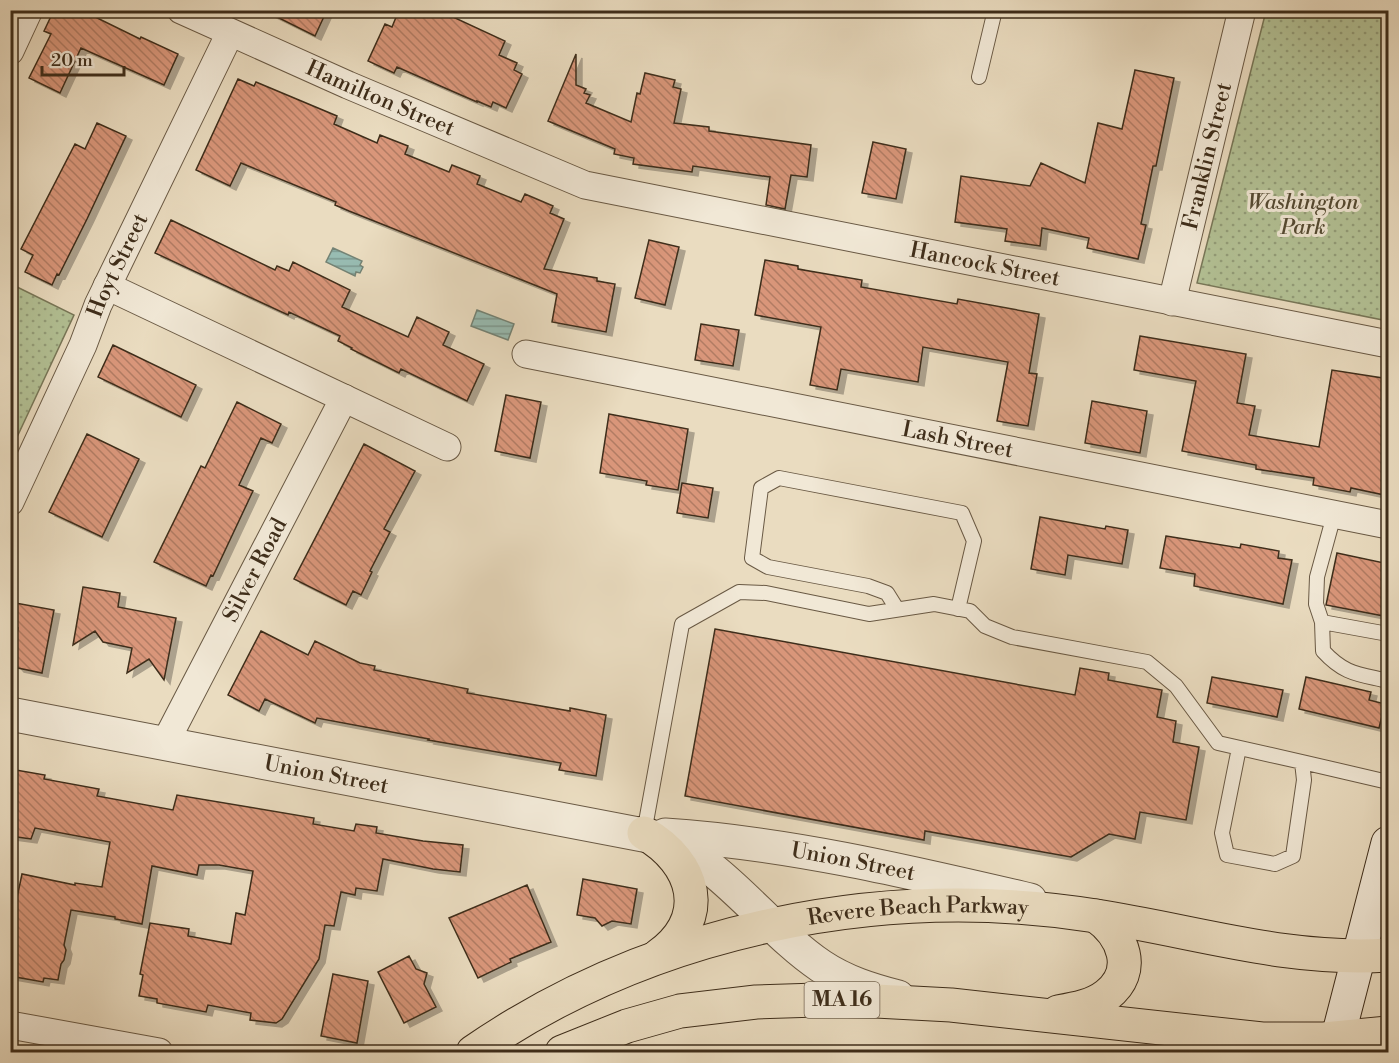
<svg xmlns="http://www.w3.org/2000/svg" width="1399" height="1063" font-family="'Libre Bodoni',serif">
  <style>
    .park { fill: url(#park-dots); stroke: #787758; stroke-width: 1.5 }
    .water { fill: url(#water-rules); stroke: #748375; stroke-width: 1.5 }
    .building { fill: url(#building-back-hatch); stroke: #3e2d1a; stroke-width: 1.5; filter: url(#shadow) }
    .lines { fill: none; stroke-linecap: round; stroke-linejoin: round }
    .service-casing { stroke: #695944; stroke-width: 16 }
    .minor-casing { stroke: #695944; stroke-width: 29 }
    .tertiary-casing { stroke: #695944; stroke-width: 35 }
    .secondary-casing { stroke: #3e2d1a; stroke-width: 35 }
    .trunk-casing { stroke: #3e2d1a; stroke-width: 35 }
    .service { stroke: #f1e8d6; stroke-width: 14 }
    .minor { stroke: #f1e8d6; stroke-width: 27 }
    .tertiary { stroke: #f1e8d6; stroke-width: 33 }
    .secondary { stroke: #f1e8d6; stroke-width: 33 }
    .trunk { stroke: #eadcc0; stroke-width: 33 }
    .labels { text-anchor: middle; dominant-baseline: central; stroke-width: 6; stroke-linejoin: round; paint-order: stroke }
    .shield { fill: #f1e8d6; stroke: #746552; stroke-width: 1.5 }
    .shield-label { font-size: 21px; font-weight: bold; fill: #3e2d1a }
    .street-label { font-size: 22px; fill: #3e2d1a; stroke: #f1e8d6 }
    .park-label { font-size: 22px; font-style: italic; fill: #554b33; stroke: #f1e8d6 }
  </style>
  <defs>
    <pattern id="park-dots" width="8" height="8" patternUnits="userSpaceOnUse" patternTransform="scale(1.5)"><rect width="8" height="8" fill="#b3c195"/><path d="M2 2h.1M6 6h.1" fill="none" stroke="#939d79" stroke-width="1.8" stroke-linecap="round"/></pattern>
    <pattern id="water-rules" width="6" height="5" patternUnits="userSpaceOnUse" patternTransform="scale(1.5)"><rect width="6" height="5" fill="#98bcb2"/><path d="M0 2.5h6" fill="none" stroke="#7d9990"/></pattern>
    <pattern id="building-back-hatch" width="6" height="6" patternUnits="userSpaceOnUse" patternTransform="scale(1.5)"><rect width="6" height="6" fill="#d9967a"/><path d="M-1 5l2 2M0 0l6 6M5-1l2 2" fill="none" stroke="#b17b63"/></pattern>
    <filter id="shadow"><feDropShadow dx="6" dy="4" stdDeviation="0" flood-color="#0004"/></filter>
  </defs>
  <rect width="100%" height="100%" fill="#eadcc0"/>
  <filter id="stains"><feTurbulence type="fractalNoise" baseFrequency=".00333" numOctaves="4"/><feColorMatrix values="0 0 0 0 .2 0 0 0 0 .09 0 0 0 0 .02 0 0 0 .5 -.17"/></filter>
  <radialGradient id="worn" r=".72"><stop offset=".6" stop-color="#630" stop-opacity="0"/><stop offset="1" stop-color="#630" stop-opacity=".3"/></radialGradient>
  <path class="park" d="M 1266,11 L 1388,11 L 1388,321 L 1197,283 Z
    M 11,284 L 74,315 L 11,450 Z"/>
  <path class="water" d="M 333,248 L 362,261 L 360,265 L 363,267 L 360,273 L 356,272 L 355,276 L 326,262 Z
    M 477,310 L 514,324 L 508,340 L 471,326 Z"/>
  <path class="building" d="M 54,10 L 81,10 L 140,39 L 141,37 L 178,54 L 164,85 L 81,48 L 60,93 L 29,78 L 51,34 L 44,31 Z
    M 263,10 L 327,10 L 315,36 Z
    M 399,10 L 438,10 L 505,41 L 499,55 L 517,63 L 514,70 L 522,74 L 506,108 L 493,102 L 491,107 L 477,101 L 477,102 L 397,67 L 394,73 L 368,61 L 385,24 L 392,27 Z
    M 576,54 L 576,85 L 586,89 L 584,93 L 590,95 L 586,103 L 631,122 L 637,93 L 640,94 L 645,73 L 675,80 L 673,87 L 681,89 L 674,123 L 709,127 L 709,131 L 811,145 L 807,177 L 791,175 L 785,209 L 766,205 L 770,177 L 693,166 L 692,172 L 633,164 L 634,158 L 614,154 L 615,149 L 548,121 Z
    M 1135,70 L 1174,78 L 1156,166 L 1153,166 L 1141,224 L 1146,225 L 1138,259 L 1087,248 L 1089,238 L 1042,228 L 1040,246 L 1005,241 L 1007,229 L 955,222 L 961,176 L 1030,186 L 1041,163 L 1085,183 L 1098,123 L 1122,129 Z
    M 238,79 L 254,86 L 256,82 L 337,116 L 334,124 L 377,143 L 380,135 L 408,146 L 405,154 L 449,172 L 452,165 L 480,176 L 477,184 L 521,202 L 525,194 L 553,206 L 550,213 L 564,219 L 544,269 L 597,278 L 597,281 L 615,284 L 606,332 L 552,322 L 557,294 L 349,211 L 335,205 L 336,202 L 241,163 L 230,186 L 196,170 Z
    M 97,123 L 126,136 L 87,219 L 59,275 L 57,274 L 52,285 L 25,272 L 33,255 L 21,249 L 75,144 L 85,149 Z
    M 873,142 L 906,149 L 896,199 L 862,193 Z
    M 171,220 L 275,270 L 277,266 L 289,271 L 293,262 L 350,290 L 342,307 L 408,337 L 417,317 L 449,332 L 443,345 L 484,364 L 467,401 L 401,369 L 399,373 L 351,349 L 352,348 L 338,341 L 340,336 L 289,312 L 288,315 L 155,253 Z
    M 649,240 L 679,247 L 665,305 L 635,298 Z
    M 765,260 L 798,266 L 798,269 L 862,280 L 861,287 L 957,304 L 958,299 L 1039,314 L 1029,373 L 1037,374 L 1028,426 L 997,421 L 1008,362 L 923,347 L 918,382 L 841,369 L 837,390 L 810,385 L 821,327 L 755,315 Z
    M 701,324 L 739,330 L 733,366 L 695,360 Z
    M 1140,336 L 1246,354 L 1237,403 L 1255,406 L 1249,435 L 1319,447 L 1332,370 L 1389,379 L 1389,496 L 1351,488 L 1350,492 L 1313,485 L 1314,478 L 1256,469 L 1256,465 L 1182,451 L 1196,381 L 1134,370 Z
    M 113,345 L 196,385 L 181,417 L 98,377 Z
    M 506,395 L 541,402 L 530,458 L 495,451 Z
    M 1092,401 L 1147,411 L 1140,453 L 1085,443 Z
    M 237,402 L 281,424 L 272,443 L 261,438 L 239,485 L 253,491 L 213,576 L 211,575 L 206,586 L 154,562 L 201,466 L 205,468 Z
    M 609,414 L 688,429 L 678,490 L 646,485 L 647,481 L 600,473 Z
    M 87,434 L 139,459 L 102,537 L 49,512 Z
    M 364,444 L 415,471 L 384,529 L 390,532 L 370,571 L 372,572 L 361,595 L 353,591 L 346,605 L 294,579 Z
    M 682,483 L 713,488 L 708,518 L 677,513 Z
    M 1040,517 L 1105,529 L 1106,526 L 1128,530 L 1122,564 L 1068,555 L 1065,575 L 1031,569 Z
    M 1166,536 L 1240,548 L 1241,544 L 1279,551 L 1278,558 L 1292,560 L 1283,604 L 1194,586 L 1195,574 L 1160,568 Z
    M 1337,553 L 1389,564 L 1389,617 L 1326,605 Z
    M 83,587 L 120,593 L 118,607 L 176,618 L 164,680 L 149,659 L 127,673 L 132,648 L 103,642 L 95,631 L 73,645 Z
    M 10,602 L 54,610 L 42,673 L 18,668 L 12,661 L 18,628 L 10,627 Z
    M 715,629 L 1075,695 L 1080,668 L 1109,673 L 1108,680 L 1162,690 L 1157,717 L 1176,721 L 1173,742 L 1199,747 L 1186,820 L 1140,812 L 1135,839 L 1109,834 L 1071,857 L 925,831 L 924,840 L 685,796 Z
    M 261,631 L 308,655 L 315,641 L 360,663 L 375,666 L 374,670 L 468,689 L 467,693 L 570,711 L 570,708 L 606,715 L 596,776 L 559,770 L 561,763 L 428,740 L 429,739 L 317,718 L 315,723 L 265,699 L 259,711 L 228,695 Z
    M 1212,677 L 1283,690 L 1277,717 L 1207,703 Z
    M 1306,677 L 1371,692 L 1369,700 L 1385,704 L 1379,728 L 1299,709 Z
    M 10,769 L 45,775 L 44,779 L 99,789 L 97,796 L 173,810 L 177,795 L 314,818 L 313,824 L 354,831 L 356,824 L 377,827 L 376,833 L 423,841 L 463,845 L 460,872 L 433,869 L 383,859 L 377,891 L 356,888 L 355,895 L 341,892 L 334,926 L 325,925 L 319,959 L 282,1019 L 276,1023 L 250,1020 L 251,1013 L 208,1005 L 206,1012 L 157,1003 L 157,999 L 139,996 L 143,975 L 140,974 L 150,923 L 189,929 L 188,936 L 231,944 L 236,913 L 245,915 L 253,871 L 219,865 L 199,865 L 197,875 L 152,866 L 142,924 L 115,919 L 115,917 L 71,910 L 64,945 L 66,950 L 64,960 L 61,964 L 58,980 L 44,978 L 43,982 L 10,976 L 10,931 L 22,874 L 75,885 L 75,883 L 102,887 L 110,842 L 35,828 L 31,839 L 10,836 Z
    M 583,879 L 637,889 L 631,924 L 612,921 L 602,926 L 595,918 L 577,915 Z
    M 527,885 L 551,942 L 510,959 L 511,962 L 478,978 L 449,918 Z
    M 409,956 L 416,969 L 427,973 L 424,984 L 436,1007 L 404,1023 L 378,972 Z
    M 333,974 L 368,981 L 357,1043 L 321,1036 Z"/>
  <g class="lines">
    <defs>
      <path id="service" d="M 979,77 L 995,10
        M 1334,515 L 1317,577 L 1316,604 L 1322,622 L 1388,634
        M 897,609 L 887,593 L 868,586 L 768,567 L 752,558 L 761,488 L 779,478 L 962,513 L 974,541 L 958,609
        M 1322,622 L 1323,651 C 1345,675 1359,674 1388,681
        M 1302,762 L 1388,782
        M 644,833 L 682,624 L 739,592 L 766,593 L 869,614 L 934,604 L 970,611 L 985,626 L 1012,637 L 1147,662 L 1176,686 L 1218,743 L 1302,762 L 1304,780 L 1293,856 L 1275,864 L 1227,855 L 1222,833 L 1239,748"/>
      <g id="minor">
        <path id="s1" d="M 181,10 L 348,85 L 585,185 L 1388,344"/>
        <path d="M 10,51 L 29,10"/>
        <path d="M 107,286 L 447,447"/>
        <path id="s2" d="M 1172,302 L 1242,10"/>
        <path id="s3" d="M 526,354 L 1388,525"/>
        <path id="s4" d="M 10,502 L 83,345 L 98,305 L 230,33"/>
        <path id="s5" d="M 165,743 L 344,398"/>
        <path d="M 10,1025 L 159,1052"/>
      </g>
      <g id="tertiary">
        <path id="s6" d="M 10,714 L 659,838 C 723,862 766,929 821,966 C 845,982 871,990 898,997"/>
        <path id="s7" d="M 665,835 C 788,843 910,872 1030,900"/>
      </g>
      <path id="secondary" d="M 1334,1052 L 1388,843"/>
      <g id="trunk">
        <path d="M 644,833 C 696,863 711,918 658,956"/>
        <path d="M 1058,1012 C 1075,1009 1093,1006 1107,995 C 1138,971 1123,935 1096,916"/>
        <path id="s8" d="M 473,1052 C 652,929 882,882 1096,916 C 1194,931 1289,962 1388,955"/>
        <path d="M 562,1052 L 627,1026 L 680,1011 L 756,1002 L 817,1000 L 876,1001 L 951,1005 L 1262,1039 L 1324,1039 L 1388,1033"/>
      </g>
    </defs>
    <use href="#service" class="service-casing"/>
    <use href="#minor" class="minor-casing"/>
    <use href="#tertiary" class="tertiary-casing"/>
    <use href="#secondary" class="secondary-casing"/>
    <use href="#trunk" class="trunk-casing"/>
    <use href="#service" class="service"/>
    <use href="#minor" class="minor"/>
    <use href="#tertiary" class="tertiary"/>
    <use href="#secondary" class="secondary"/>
    <use href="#trunk" class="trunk"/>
  </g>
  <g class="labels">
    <rect class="shield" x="804.5" y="982" width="75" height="36" rx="4.5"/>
    <g class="shield-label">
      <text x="842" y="1000">MA 16</text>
    </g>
    <g class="street-label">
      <text stroke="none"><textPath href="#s1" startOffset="218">Hamilton Street</textPath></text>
      <text stroke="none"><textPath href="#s2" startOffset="150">Franklin Street</textPath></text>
      <text stroke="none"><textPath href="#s1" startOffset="848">Hancock Street</textPath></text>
      <text stroke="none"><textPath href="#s4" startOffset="260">Hoyt Street</textPath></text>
      <text stroke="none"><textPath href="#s3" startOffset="440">Lash Street</textPath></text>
      <text stroke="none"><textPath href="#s5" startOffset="195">Silver Road</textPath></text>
      <text stroke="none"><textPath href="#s6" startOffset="322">Union Street</textPath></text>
      <text stroke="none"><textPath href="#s7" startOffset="190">Union Street</textPath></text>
      <text stroke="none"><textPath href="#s8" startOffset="474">Revere Beach Parkway</textPath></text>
    </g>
    <g class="park-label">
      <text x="1303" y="202">Washington<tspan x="1303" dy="25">Park</tspan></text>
    </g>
  </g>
  <rect width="1399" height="1063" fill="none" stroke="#eadcc0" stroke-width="36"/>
  <rect x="12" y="12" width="1375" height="1039" fill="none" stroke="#3e2d1a" stroke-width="3"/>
  <rect x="18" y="18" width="1363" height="1027" fill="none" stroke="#3e2d1a" stroke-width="1.5"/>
  <path d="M42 66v9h82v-9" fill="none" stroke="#3e2d1a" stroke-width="3"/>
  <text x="51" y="66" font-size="18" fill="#3e2d1a" stroke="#f1e8d6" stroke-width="4.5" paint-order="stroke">20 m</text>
  <rect width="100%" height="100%" filter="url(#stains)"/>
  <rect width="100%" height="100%" fill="url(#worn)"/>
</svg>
